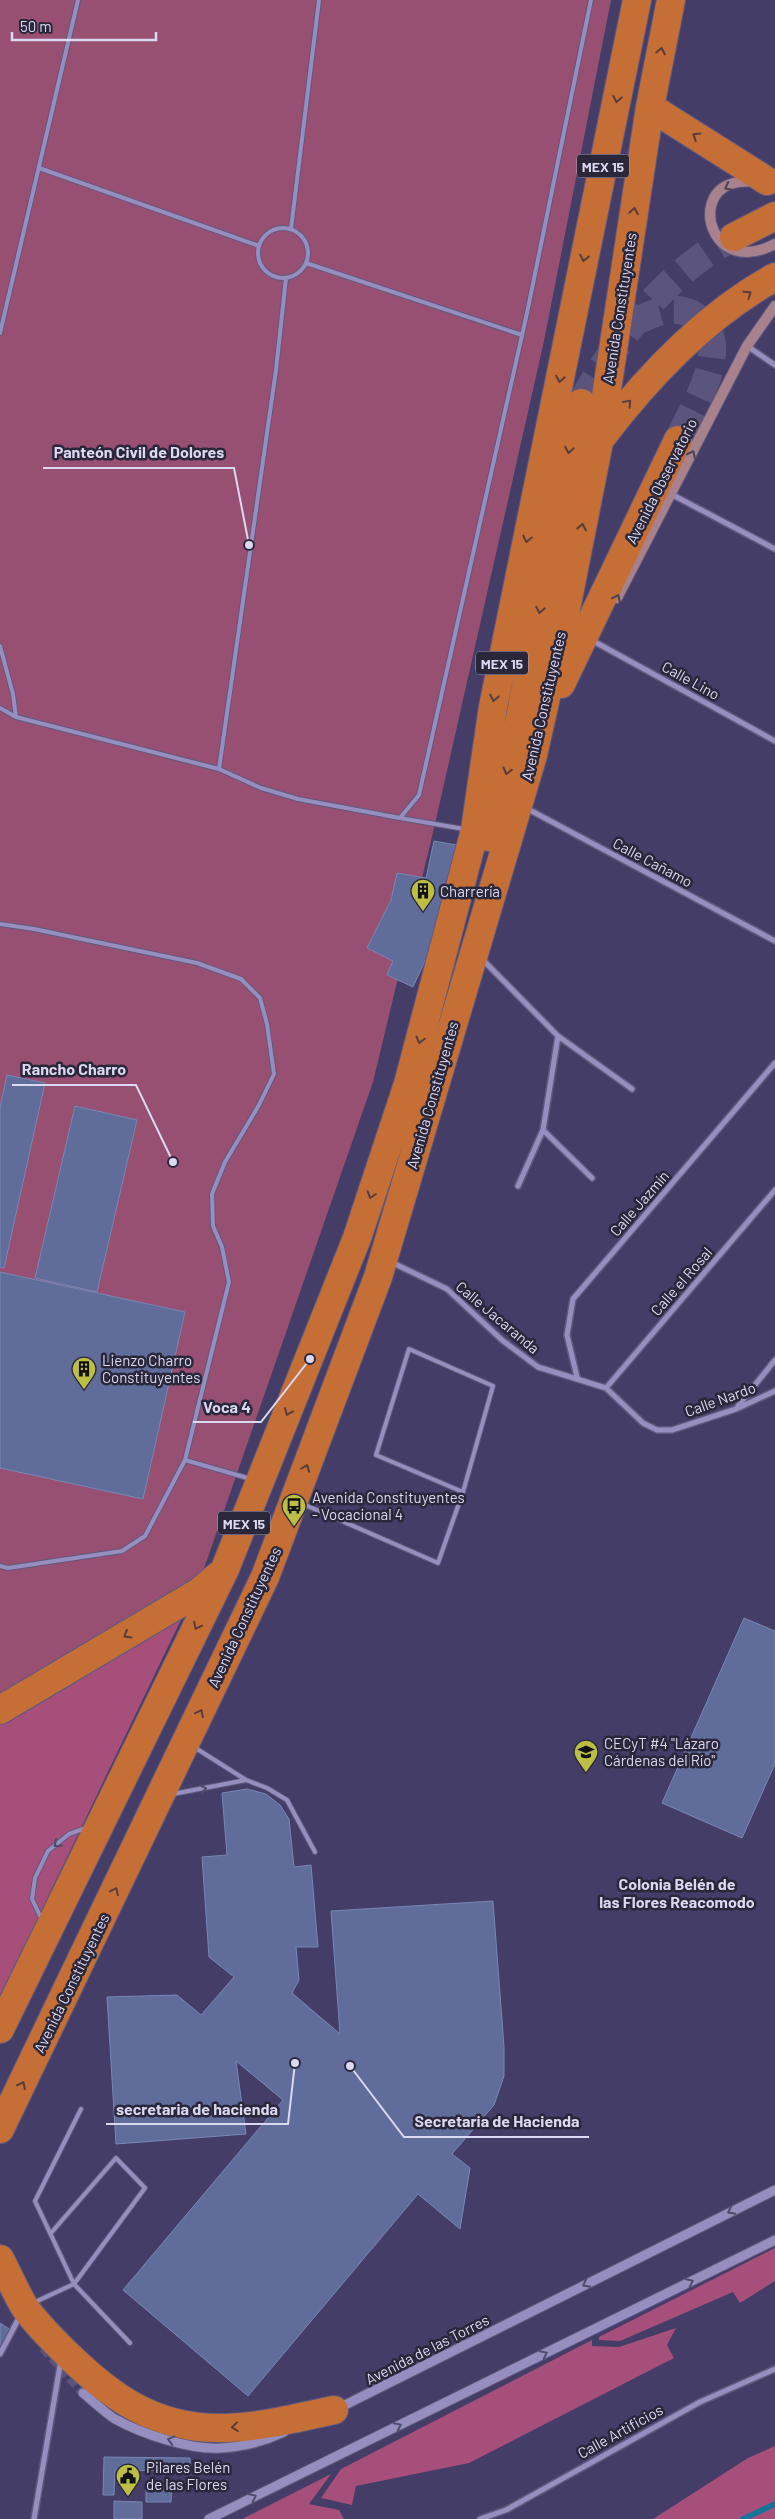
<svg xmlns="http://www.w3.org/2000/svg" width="775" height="2519" font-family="Barlow,sans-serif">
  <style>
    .green { fill: #975072 }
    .forest { fill: #a54f7a }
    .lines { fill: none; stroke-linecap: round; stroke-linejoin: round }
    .stream { stroke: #157499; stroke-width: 5.5 }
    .building { fill: #606d9a; stroke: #7887b5 }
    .tertiary-tunnel { stroke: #5b547c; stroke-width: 9; stroke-dasharray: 9 4.5; stroke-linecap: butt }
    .trunk-tunnel { stroke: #5b547c; stroke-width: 28; stroke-dasharray: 28 14; stroke-linecap: butt }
    .service-casing { stroke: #60597d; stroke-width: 6 }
    .minor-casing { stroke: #60597d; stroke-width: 8 }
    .tertiary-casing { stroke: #60597d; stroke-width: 11 }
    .secondary-casing { stroke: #60597d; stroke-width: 12 }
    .trunk-casing { stroke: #60597d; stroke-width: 30 }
    .service { stroke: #958ebf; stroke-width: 4 }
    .minor { stroke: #958ebf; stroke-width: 5 }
    .tertiary { stroke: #958ebf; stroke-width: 9 }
    .secondary { stroke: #a7828c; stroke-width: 10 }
    .trunk { stroke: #c56f37; stroke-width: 28 }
    .oneway { stroke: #583d3a }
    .oneway2 { stroke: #504253 }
    .oneway3 { stroke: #4f4b69 }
    .labels { text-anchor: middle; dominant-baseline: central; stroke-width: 5; stroke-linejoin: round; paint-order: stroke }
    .shield { fill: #2a273b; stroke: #a6a3bb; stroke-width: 1 }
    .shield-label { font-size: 14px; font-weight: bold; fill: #dbd8f2 }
    .street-label { font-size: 15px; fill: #dbd8f2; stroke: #2a273b }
    .poi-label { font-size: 15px; fill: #dbd8f2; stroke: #2a273b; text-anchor: start }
    .neighbourhood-label { font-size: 16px; font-weight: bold; fill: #dbd8f2; stroke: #2a273b }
    .leader { fill: none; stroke: #dbd8f2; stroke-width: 2 }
    .callout-dot { fill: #dbd8f2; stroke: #2a273b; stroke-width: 2 }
    .callout-label { font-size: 16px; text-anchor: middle; font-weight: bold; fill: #dbd8f2; stroke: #2a273b; stroke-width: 5; stroke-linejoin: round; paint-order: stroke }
  </style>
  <rect width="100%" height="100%" fill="#443d67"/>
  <path class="green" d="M 0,0 L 611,0 L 544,341 L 435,824 L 373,1082 L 200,1580 L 0,1695 Z"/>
  <path class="forest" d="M 200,1580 L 0,1997 L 0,1695 Z
    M 775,2248 L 775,2281 L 740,2303 L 733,2292 L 620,2341 L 599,2340 L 599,2337 Z
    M 676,2328 L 667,2345 L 674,2358 L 469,2463 L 356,2486 L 352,2505 L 321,2498 L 341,2469 L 592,2340 L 592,2346 L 619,2347 Z
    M 775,2446 L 775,2519 L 653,2519 L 748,2458 Z
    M 331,2474 L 309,2504 L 339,2510 L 344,2519 L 242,2519 Z"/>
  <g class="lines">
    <path class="stream" d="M 743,2519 L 775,2504"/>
  </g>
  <path class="building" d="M 434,841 L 462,846 L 436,966 L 425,961 L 413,987 L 387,975 L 393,961 L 367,948 L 391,900 L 397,873 L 426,878 Z
    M 7,1075 L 45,1083 L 4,1268 L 0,1267 L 0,1107 Z
    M 75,1106 L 137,1120 L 97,1292 L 35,1278 Z
    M 0,1272 L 185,1312 L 143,1499 L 0,1468 Z
    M 744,1618 L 775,1631 L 775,1764 L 742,1838 L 662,1803 Z
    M 247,1789 L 266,1794 L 280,1805 L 289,1819 L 294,1867 L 311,1865 L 318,1947 L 296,1947 L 299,1980 L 292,1993 L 340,2034 L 331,1911 L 493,1901 L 504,2047 L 504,2076 L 494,2105 L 452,2154 L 470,2168 L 460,2229 L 418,2194 L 248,2396 L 123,2290 L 283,2100 L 236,2061 L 246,2134 L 116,2144 L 107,1997 L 177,1995 L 201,2015 L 234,1977 L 209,1957 L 202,1857 L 227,1855 L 222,1793 Z
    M 0,2323 L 9,2329 L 0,2351 Z
    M 104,2457 L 190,2458 L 190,2471 L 115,2470 L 114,2495 L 103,2495 Z
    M 146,2485 L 172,2485 L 171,2502 L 146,2502 Z
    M 114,2501 L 142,2502 L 142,2519 L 114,2519 Z"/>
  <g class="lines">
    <path class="tertiary-tunnel" d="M 43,2348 L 83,2393"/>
    <path class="trunk-tunnel" d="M 634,322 C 653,313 675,303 695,316 C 736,343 693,408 678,440
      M 581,403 C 619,336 664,274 734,237"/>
    <defs>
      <path id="service" d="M 39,168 L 259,246
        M258 253a25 25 0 1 1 50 0a25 25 0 1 1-50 0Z
        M 291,229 L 319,0
        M 306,263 L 522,335
        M 0,333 L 78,0
        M 0,646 L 13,694 L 16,717
        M 0,708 L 16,717 L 219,769 L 261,788 L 298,799 L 400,818 L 419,795 L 527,313 L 591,0
        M 219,769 L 276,370 L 286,278
        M 400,818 L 464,829
        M 0,924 L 34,929 L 197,963 L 241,979 L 260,998 L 267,1024 L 274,1074 L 259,1105 L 225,1162 L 212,1194 L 213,1226 L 222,1247 L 229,1282 L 185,1460 L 251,1479
        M 303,1504 L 438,1563 L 463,1492 L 493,1386 L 409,1349 L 376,1455 L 463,1492
        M 0,1566 L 8,1568 L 122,1551 L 145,1536 L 185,1460
        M 194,1747 L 246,1780 L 267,1788 L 287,1800 L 315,1852
        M 173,1794 L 246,1780
        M 42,1920 L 32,1899 L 35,1878 L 48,1851 L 69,1834 L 86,1828
        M 51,2233 L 116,2158 L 145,2188 L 74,2284 L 130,2343
        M 35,2302 L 74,2284 L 35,2201 L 81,2109"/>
      <path id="minor" d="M 747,346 L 775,365
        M 671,494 L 775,549
        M 595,642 L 775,741
        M 526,808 L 775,941
        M 482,959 L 558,1036 L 632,1089
        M 543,1130 L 592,1178
        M 518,1186 L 543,1130 L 558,1036
        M 391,1262 L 447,1289 L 502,1340 L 538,1367 L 606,1388 L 643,1423 L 657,1430 L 672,1430 L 736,1409 L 775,1391
        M 577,1377 L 567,1335 L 573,1299 L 775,1063
        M 606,1388 L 775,1190
        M 738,1406 L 775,1360
        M 0,2354 L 20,2316
        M 34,2519 L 61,2360
        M 480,2519 L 506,2510 L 700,2402 L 775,2369"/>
      <path id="tertiary" d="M 83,2393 C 93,2401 104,2412 115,2419 C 142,2434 190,2450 221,2448 C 242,2447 265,2441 284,2432
        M 337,2409 L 775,2190
        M 209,2519 L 775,2240"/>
      <path id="secondary" d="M 754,181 C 746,182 738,181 731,184 C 690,197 712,277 775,244
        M 617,598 L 747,346 L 775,306"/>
      <path id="trunk" d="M 650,107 L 767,181
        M 734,237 L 775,216
        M 601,438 C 648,376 706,315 775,277
        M 561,684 L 678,440
        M 489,837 L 519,724 L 573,430 L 581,403
        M 0,1710 L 199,1592 L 218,1576
        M 0,2029 L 225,1569 L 357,1238 L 408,1084 L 475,830 L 493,707 L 637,0
        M 0,2129 L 265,1577 L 378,1277 L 533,755 L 566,609 L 599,442 L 650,107 L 671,0
        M 0,2259 C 8,2274 15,2291 24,2306 C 35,2323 52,2339 67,2354 C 111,2397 154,2428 219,2428 C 257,2428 297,2418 334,2410"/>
    </defs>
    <use href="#service" class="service-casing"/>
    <use href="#minor" class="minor-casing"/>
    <use href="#tertiary" class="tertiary-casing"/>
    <use href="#secondary" class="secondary-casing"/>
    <use href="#trunk" class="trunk-casing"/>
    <use href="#service" class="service"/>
    <use href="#minor" class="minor"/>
    <use href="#tertiary" class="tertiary"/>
    <use href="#secondary" class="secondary"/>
    <use href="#trunk" class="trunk"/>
  </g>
  <defs><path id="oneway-chevron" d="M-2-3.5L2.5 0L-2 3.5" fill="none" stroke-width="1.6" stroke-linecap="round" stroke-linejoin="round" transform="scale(1.25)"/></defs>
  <g class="oneway">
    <use href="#oneway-chevron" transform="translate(661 51) rotate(-79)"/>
    <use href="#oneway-chevron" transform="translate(617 99) rotate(101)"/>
    <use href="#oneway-chevron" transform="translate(696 136) rotate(-148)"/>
    <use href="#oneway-chevron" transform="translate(634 211) rotate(-81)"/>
    <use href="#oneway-chevron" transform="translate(584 258) rotate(102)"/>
    <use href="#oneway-chevron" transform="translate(748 294) rotate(-35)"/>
    <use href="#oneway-chevron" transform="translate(560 379) rotate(100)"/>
    <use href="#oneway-chevron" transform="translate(628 403) rotate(-49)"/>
    <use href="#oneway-chevron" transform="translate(569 450) rotate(100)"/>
    <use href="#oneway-chevron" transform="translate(582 527) rotate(-79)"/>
    <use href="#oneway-chevron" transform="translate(527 539) rotate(102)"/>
    <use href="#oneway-chevron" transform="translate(540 610) rotate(100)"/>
    <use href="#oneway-chevron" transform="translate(494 698) rotate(102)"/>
    <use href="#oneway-chevron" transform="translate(507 771) rotate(105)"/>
    <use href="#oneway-chevron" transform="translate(420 1040) rotate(105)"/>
    <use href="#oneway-chevron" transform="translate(371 1195) rotate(108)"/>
    <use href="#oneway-chevron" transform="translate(288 1412) rotate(112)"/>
    <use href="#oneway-chevron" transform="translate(306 1468) rotate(-69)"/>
    <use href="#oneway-chevron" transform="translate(197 1626) rotate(116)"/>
    <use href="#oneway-chevron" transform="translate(127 1635) rotate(149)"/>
    <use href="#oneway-chevron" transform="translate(200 1713) rotate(-65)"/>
    <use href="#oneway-chevron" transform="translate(115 1891) rotate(-64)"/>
    <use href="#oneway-chevron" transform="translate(22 2085) rotate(-64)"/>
    <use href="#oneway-chevron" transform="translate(235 2427) rotate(174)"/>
  </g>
  <g class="oneway2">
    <use href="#oneway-chevron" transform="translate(728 187) rotate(153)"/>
    <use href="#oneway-chevron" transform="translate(692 454) rotate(-63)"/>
    <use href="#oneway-chevron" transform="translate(617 598) rotate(-63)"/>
  </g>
  <g class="oneway3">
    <use href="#oneway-chevron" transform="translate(203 1789) rotate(-10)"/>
    <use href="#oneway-chevron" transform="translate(57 1844) rotate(141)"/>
    <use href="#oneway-chevron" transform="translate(731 2211) rotate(153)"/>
    <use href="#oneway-chevron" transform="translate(690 2282) rotate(-26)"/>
    <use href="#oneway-chevron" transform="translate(586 2284) rotate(153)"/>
    <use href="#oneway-chevron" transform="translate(544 2354) rotate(-26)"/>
    <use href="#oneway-chevron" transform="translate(398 2426) rotate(-26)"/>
    <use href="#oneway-chevron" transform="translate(171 2440) rotate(-165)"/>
    <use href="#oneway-chevron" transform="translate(253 2497) rotate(-26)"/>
  </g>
  <defs>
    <symbol id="building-pin" viewBox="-11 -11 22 30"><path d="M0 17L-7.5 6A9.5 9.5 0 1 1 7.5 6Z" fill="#bcbf44" stroke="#2a273b"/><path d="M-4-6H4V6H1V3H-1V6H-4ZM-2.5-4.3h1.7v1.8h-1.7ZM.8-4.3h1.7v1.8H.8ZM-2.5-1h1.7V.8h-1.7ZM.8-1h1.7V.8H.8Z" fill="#111"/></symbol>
    <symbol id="bus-pin" viewBox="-11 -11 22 30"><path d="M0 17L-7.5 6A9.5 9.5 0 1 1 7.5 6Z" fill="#bcbf44" stroke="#2a273b"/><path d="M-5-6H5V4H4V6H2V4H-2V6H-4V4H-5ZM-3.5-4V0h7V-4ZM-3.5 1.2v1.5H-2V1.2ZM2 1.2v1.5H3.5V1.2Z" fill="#111"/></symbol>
    <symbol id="school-pin" viewBox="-11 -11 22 30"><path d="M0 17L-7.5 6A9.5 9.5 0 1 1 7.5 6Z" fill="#bcbf44" stroke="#2a273b"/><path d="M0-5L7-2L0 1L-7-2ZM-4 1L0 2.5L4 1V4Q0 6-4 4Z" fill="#111"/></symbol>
    <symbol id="civic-pin" viewBox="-11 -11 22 30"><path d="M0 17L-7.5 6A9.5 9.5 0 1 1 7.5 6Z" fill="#bcbf44" stroke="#2a273b"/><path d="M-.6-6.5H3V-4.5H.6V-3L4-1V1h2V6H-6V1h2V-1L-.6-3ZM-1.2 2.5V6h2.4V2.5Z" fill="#111"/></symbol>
  </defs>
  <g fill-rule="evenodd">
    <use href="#building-pin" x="409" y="877" width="28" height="38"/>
    <use href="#building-pin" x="70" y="1355" width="28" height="38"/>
    <use href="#bus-pin" x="280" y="1492" width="28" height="38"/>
    <use href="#school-pin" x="572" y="1738" width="28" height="38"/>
    <use href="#civic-pin" x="114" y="2462" width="28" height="38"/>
  </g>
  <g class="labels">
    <g class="shield">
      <rect x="577" y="154.5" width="52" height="23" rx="4"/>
      <rect x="476" y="651.5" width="52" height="23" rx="4"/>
      <rect x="218" y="1511.5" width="52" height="23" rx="4"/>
    </g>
    <g class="shield-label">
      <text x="603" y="166">MEX 15</text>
      <text x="502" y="663">MEX 15</text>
      <text x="244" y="1523">MEX 15</text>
    </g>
    <g class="street-label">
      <text transform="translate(619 308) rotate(-81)">Avenida Constituyentes</text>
      <text transform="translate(661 481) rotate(-63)">Avenida Observatorio</text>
      <text transform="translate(691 680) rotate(29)">Calle Lino</text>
      <text transform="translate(543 706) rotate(-77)">Avenida Constituyentes</text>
      <text transform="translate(653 862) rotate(28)">Calle Cañamo</text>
      <text transform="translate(432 1095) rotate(-74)">Avenida Constituyentes</text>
      <text transform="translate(639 1203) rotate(-49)">Calle Jazmín</text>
      <text transform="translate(681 1281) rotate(-49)">Calle el Rosal</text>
      <text transform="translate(498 1317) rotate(40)">Calle Jacaranda</text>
      <text transform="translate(720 1399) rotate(-20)">Calle Nardo</text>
      <text transform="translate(244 1617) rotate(-65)">Avenida Constituyentes</text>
      <text transform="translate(71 1983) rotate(-64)">Avenida Constituyentes</text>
      <text transform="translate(427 2349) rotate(-27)">Avenida de las Torres</text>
      <text transform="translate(620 2431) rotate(-29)">Calle Artificios</text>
    </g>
    <g class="poi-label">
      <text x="440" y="891">Charrería</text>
      <text x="102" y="1360">Lienzo Charro<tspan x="102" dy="17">Constituyentes</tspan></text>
      <text x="312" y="1497">Avenida Constituyentes<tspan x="312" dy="17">- Vocacional 4</tspan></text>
      <text x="604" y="1743">CECyT #4 "Lázaro<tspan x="604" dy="17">Cárdenas del Río"</tspan></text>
      <text x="146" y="2467">Pilares Belén<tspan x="146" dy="17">de las Flores</tspan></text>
    </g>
    <g class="neighbourhood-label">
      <text x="677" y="1883">Colonia Belén de<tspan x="677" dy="18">las Flores Reacomodo</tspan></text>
    </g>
  </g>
  <path class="leader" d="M249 545L234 468H43M173 1162L136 1085H12M310 1359L261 1422H193M295 2063L288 2124H106M350 2066L404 2137H589"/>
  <g class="callout-dot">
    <circle cx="249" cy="545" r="5"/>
    <circle cx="173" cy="1162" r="5"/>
    <circle cx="310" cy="1359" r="5"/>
    <circle cx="295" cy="2063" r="5"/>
    <circle cx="350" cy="2066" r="5"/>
  </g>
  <g class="callout-label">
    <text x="139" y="458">Panteón Civil de Dolores</text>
    <text x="74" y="1075">Rancho Charro</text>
    <text x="227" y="1413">Voca 4</text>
    <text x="197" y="2115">secretaria de hacienda</text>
    <text x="497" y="2127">Secretaria de Hacienda</text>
  </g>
  <path d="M12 32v8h144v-8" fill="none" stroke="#dbd8f2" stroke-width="2.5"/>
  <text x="20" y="32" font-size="15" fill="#dbd8f2" stroke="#2a273b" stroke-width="4" paint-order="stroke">50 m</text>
</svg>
